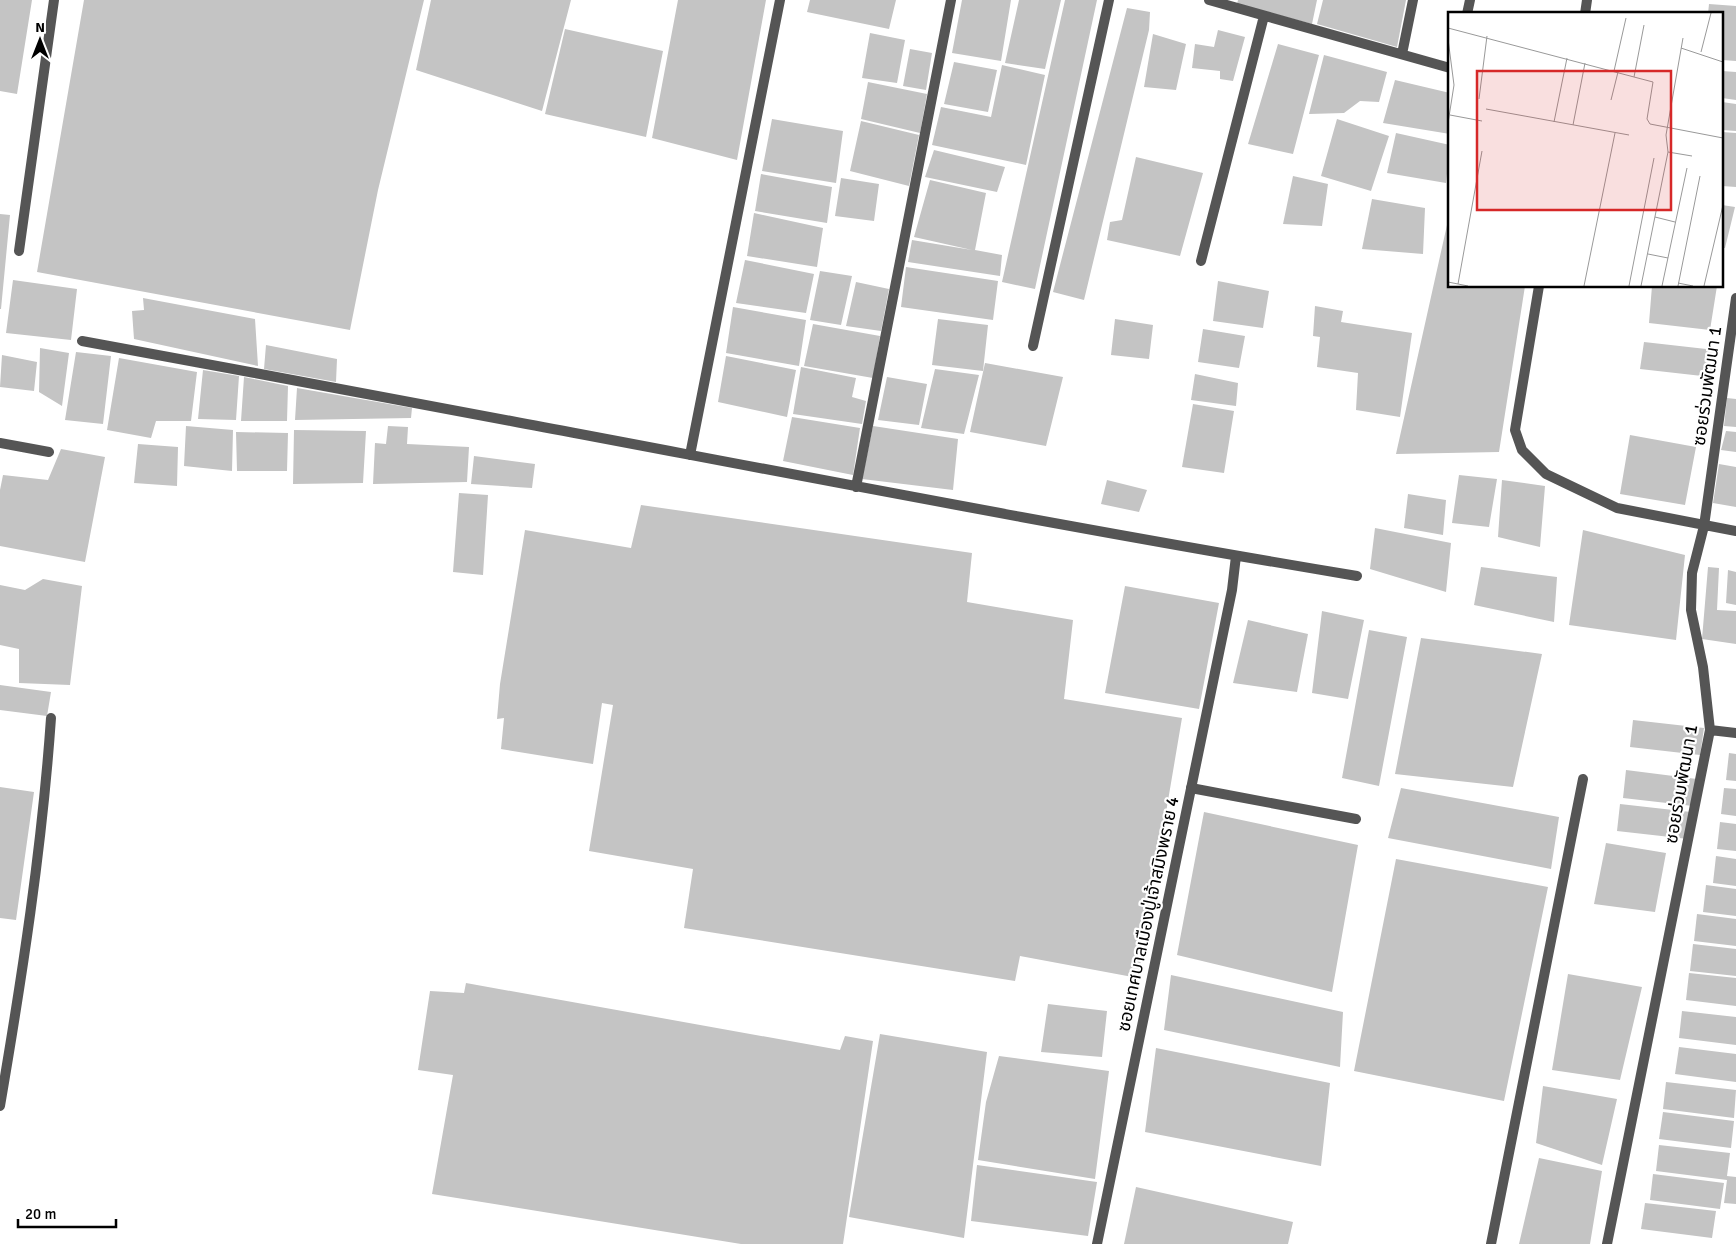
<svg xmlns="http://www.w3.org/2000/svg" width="1736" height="1244" font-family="Signika,'Noto Sans Thai',sans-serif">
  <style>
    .building { fill: #c4c4c4 }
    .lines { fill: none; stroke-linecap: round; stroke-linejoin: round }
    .service { stroke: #555; stroke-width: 10 }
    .minor { stroke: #555; stroke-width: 10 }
    .labels { text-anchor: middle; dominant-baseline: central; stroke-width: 4.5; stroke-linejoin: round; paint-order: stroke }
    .street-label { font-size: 18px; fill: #000; stroke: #fff }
    .inset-road { fill: none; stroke: #999; stroke-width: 1 }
    .view { fill: #d62828; fill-opacity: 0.15; stroke: #d62828; stroke-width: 2.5 }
    .inset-edge { fill: none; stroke: #000; stroke-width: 2.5 }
  </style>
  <rect width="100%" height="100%" fill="#fff"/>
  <path class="building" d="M 0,0 L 32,0 L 17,94 L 0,91 Z
    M 84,0 L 424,0 L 378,190 L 350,330 L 37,272 Z
    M 431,0 L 571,0 L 542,111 L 416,70 Z
    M 678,0 L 766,0 L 737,160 L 652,138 Z
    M 810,0 L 896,0 L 889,29 L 807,12 Z
    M 962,0 L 1011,0 L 1001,61 L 952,53 Z
    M 1019,0 L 1061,0 L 1045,69 L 1005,63 Z
    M 1065,0 L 1097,0 L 1035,289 L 1002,282 Z
    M 1238,0 L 1317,0 L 1312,24 L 1237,4 Z
    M 1323,0 L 1406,0 L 1397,47 L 1317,24 Z
    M 1709,4 L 1736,6 L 1736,61 L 1722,60 L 1722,14 L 1708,14 Z
    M 1127,8 L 1150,12 L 1149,30 L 1084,300 L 1053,292 Z
    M 565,29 L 663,51 L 646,137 L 545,114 Z
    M 1218,30 L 1245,37 L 1233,81 L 1220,79 L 1220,71 L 1192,68 L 1195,44 L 1214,47 Z
    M 870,33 L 905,40 L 897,83 L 862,78 Z
    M 1153,34 L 1186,44 L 1176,90 L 1144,87 Z
    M 1278,44 L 1319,55 L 1293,154 L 1248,144 Z
    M 910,49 L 932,53 L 926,90 L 903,86 Z
    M 1324,55 L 1387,72 L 1379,102 L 1360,101 L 1344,113 L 1309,114 Z
    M 954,62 L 997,70 L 988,112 L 944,104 Z
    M 1002,65 L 1045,75 L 1026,165 L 932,145 L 941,107 L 991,117 Z
    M 1722,71 L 1736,72 L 1736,100 L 1722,98 Z
    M 1395,80 L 1450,93 L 1450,134 L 1383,123 Z
    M 868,82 L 927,94 L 920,133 L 861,119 Z
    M 1722,102 L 1736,104 L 1736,131 L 1722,130 Z
    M 772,119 L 843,131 L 836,183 L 762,171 Z
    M 1337,119 L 1389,136 L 1371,191 L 1321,176 Z
    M 861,121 L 919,135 L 909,186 L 850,171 Z
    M 1722,132 L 1736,133 L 1736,187 L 1722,186 Z
    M 1396,133 L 1450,145 L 1446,183 L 1387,173 Z
    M 934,150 L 1005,167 L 997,192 L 925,177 Z
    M 1136,157 L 1203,173 L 1180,256 L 1107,240 L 1110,222 L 1122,220 Z
    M 761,174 L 832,187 L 827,223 L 755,211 Z
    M 1293,176 L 1328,184 L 1322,226 L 1283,224 Z
    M 841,178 L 879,184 L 874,221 L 835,216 Z
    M 930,180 L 986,193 L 975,250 L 1002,255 L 1000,276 L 908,262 L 912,240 L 972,250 L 914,237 Z
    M 1372,199 L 1425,208 L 1423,254 L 1362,249 Z
    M 1722,205 L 1735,207 L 1725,248 L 1722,248 Z
    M 754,213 L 823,228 L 817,267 L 747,256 Z
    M 0,214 L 10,215 L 1,309 L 0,309 Z
    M 1449,216 L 1450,286 L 1525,286 L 1499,452 L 1396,454 Z
    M 745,260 L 814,274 L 806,313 L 736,303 Z
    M 906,267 L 998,281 L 993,320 L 901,307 Z
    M 820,271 L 852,276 L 841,325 L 810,320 Z
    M 13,280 L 77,289 L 71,340 L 6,333 Z
    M 1218,281 L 1269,291 L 1263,328 L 1213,321 Z
    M 856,282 L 889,289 L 881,331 L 846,326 Z
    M 1652,286 L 1717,286 L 1710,330 L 1649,323 Z
    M 143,298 L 255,319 L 258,366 L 134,339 L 132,311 L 144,310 Z
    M 1315,306 L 1343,311 L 1341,322 L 1412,333 L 1400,417 L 1356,410 L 1358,373 L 1317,367 L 1320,337 L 1313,336 Z
    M 733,307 L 806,320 L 799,366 L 726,353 Z
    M 938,319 L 988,325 L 983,371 L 932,365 Z
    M 1115,319 L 1153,325 L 1149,359 L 1111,355 Z
    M 813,324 L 880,336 L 873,378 L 804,366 Z
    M 1203,329 L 1245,336 L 1239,368 L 1198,362 Z
    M 1644,342 L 1715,350 L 1711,377 L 1640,369 Z
    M 266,345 L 337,359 L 336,382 L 264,369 Z
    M 40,348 L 69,353 L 62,406 L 39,392 Z
    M 76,352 L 111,356 L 103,424 L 65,420 Z
    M 2,355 L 37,362 L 34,391 L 0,387 Z
    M 726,356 L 796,370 L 787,417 L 718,402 Z
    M 119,358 L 197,372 L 191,421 L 156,421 L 151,438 L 107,430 Z
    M 985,363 L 1063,377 L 1046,446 L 970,432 Z
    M 801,367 L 856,378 L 852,397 L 866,401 L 862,424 L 793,414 Z
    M 935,369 L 979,375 L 964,434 L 921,428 Z
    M 203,370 L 239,376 L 236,420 L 198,419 Z
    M 1195,374 L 1238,383 L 1236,406 L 1191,400 Z
    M 244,377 L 288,386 L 287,421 L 241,421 Z
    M 887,377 L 927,384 L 919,425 L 878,420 Z
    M 297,388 L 412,408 L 411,418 L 295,420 Z
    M 1727,398 L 1736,399 L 1736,427 L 1724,426 Z
    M 1193,404 L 1234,411 L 1224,473 L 1182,467 Z
    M 792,417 L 860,428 L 853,475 L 783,461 Z
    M 186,426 L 233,430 L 232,471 L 184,466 Z
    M 388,426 L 408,427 L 407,444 L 469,447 L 467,482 L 373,484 L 375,443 L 386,444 Z
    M 873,426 L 958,439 L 953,490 L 862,479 Z
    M 294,430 L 366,431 L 363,483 L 293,484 Z
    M 1726,431 L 1736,432 L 1736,452 L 1721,450 Z
    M 236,432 L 288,433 L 287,471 L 237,471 Z
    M 1630,435 L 1696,447 L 1685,505 L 1620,494 Z
    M 138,444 L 178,447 L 177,486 L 134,483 Z
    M 61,449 L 105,457 L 85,562 L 0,546 L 0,490 L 3,475 L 48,480 Z
    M 474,456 L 535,464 L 532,488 L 471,484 Z
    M 1719,464 L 1736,467 L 1736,507 L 1713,503 Z
    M 1459,475 L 1497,479 L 1489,527 L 1452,523 Z
    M 1107,480 L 1147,490 L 1139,512 L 1101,504 Z
    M 1502,480 L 1545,486 L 1540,547 L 1498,537 Z
    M 459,493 L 488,495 L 483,575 L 453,572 Z
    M 1408,494 L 1446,500 L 1443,535 L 1404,528 Z
    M 641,505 L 972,553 L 967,602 L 1073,620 L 1064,699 L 1182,718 L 1138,978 L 1020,956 L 1015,981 L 684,928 L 693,869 L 589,851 L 613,705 L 602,703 L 593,764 L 501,749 L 504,718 L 497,719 L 500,684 L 525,530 L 631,548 Z
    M 1375,528 L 1451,543 L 1446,592 L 1370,569 Z
    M 1583,530 L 1685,555 L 1676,640 L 1569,625 Z
    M 1481,567 L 1557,577 L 1554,622 L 1474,605 Z
    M 1708,567 L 1719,568 L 1717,610 L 1736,611 L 1736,644 L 1702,639 Z
    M 1728,570 L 1736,572 L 1736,605 L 1726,603 Z
    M 43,579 L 82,586 L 70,685 L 19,683 L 19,649 L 0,645 L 0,585 L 25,590 Z
    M 1125,586 L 1219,603 L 1199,709 L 1105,693 Z
    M 1322,611 L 1364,620 L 1348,699 L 1312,693 Z
    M 1248,620 L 1308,634 L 1297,692 L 1233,683 Z
    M 1369,630 L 1407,637 L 1379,786 L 1342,778 Z
    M 1421,638 L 1542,654 L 1513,787 L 1395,774 Z
    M 0,685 L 51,692 L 47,716 L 0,710 Z
    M 1633,720 L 1704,728 L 1700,755 L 1630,747 Z
    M 1729,753 L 1736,754 L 1736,781 L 1726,780 Z
    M 1626,770 L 1697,779 L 1693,806 L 1623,798 Z
    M 0,787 L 34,792 L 16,920 L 0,918 Z
    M 1401,788 L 1559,817 L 1551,869 L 1388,838 Z
    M 1724,788 L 1736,789 L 1736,816 L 1721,814 Z
    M 1620,804 L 1691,812 L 1688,839 L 1617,831 Z
    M 1204,812 L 1358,845 L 1332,992 L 1177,955 Z
    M 1720,822 L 1736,824 L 1736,851 L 1717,849 Z
    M 1606,843 L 1666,853 L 1655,912 L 1594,904 Z
    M 1716,856 L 1736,859 L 1736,886 L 1713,883 Z
    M 1396,859 L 1548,887 L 1504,1101 L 1354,1071 Z
    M 1706,885 L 1736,889 L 1736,916 L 1703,912 Z
    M 1697,914 L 1736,919 L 1736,946 L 1694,941 Z
    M 1693,944 L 1736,949 L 1736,976 L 1690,971 Z
    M 1689,973 L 1736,978 L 1736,1006 L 1686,1000 Z
    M 1568,974 L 1642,987 L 1620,1080 L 1552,1070 Z
    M 1171,975 L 1343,1012 L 1340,1067 L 1164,1030 Z
    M 466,983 L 840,1050 L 845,1036 L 873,1041 L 843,1244 L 741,1244 L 432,1194 L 453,1075 L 418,1070 L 430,991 L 464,993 Z
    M 1048,1004 L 1107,1011 L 1102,1057 L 1041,1052 Z
    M 1682,1011 L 1736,1017 L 1736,1045 L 1679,1038 Z
    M 880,1034 L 987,1052 L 964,1238 L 849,1217 Z
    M 1679,1047 L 1736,1054 L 1736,1082 L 1675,1074 Z
    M 1156,1048 L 1330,1083 L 1321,1166 L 1145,1132 Z
    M 999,1056 L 1109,1071 L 1095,1179 L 978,1160 L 986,1102 Z
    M 1666,1082 L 1736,1090 L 1734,1118 L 1663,1109 Z
    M 1543,1086 L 1617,1099 L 1602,1165 L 1536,1143 Z
    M 1663,1112 L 1734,1121 L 1731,1148 L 1659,1139 Z
    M 1659,1145 L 1730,1153 L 1727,1176 L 1736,1177 L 1736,1204 L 1724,1203 L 1727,1180 L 1656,1171 Z
    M 1539,1158 L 1602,1171 L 1590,1244 L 1519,1244 Z
    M 977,1165 L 1097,1182 L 1088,1236 L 971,1221 Z
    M 1653,1174 L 1724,1183 L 1720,1209 L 1650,1200 Z
    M 1136,1187 L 1293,1222 L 1288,1244 L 1124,1244 Z
    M 1645,1203 L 1716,1211 L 1712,1238 L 1641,1229 Z"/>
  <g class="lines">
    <path class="service" d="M 1467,14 L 1470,0
      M 1585,14 L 1587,0
      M 1033,346 L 1109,0
      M 1191,788 L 1356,819"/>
    <path class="minor" d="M 1209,0 L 1450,68
      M 1402,54 L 1413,0
      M 19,251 L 54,0
      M 1201,261 L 1264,16
      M 1539,286 L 1515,430 L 1522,450 L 1546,474 L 1617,508 L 1736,531
      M 82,341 C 225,368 368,393 511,421 C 793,474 1074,529 1357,576
      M 0,443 L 49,452
      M 690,455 L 780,0
      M 856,487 L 951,0
      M 1710,730 L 1736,733
      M 0,1106 C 22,977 42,848 51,718
      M 1097,1244 L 1232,590 L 1236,556
      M 1491,1244 L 1583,779
      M 1607,1244 L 1710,730 L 1703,667 L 1691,610 L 1692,573 L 1704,526 L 1736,298"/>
  </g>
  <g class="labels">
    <g class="street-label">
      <text transform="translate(1707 386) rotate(-82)">ซอยร่วมพัฒนา 1</text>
      <text transform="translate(1681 784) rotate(-80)">ซอยร่วมพัฒนา 1</text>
      <text transform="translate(1148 914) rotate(-78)">ซอยเทศบาลเมืองปู่เจ้าสมิงพราย 4</text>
    </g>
  </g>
  <g transform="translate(1448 12)">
    <rect width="275" height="275" fill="#fff"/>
    <path class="inset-road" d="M 0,16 L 205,70 L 199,107 L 202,112 L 275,126M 0,27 L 6,73 L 0,111M 233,36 L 275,50M 253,40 L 263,1M 166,59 L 178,6M 186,65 L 196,13M 31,87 L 39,24M 163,88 L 170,60M 38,97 L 181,123M 2,103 L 34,109M 106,110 L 119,46M 125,113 L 137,51M 220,140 L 244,144M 207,205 L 227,210M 200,242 L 220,246M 0,270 L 20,274M 230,271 L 245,274M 10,272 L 34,139M 136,274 L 167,121M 181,274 L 206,146M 193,274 L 220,140 L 218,123 L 235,26M 214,274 L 239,156M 230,274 L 252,164M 256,274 L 275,193"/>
    <path class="view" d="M 29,59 L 223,59 L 223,198 L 29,198 Z"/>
    <rect width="275" height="275" class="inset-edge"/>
  </g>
  <g transform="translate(40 40)" stroke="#ffffff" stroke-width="4" paint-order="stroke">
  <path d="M0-4L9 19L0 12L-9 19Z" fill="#000000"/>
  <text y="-8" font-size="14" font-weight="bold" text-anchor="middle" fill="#000000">N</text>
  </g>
  <path d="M18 1219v8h98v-8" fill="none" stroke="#000000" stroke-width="2.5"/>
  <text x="25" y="1219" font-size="15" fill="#000000" stroke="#ffffff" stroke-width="4" paint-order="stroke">20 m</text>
</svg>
